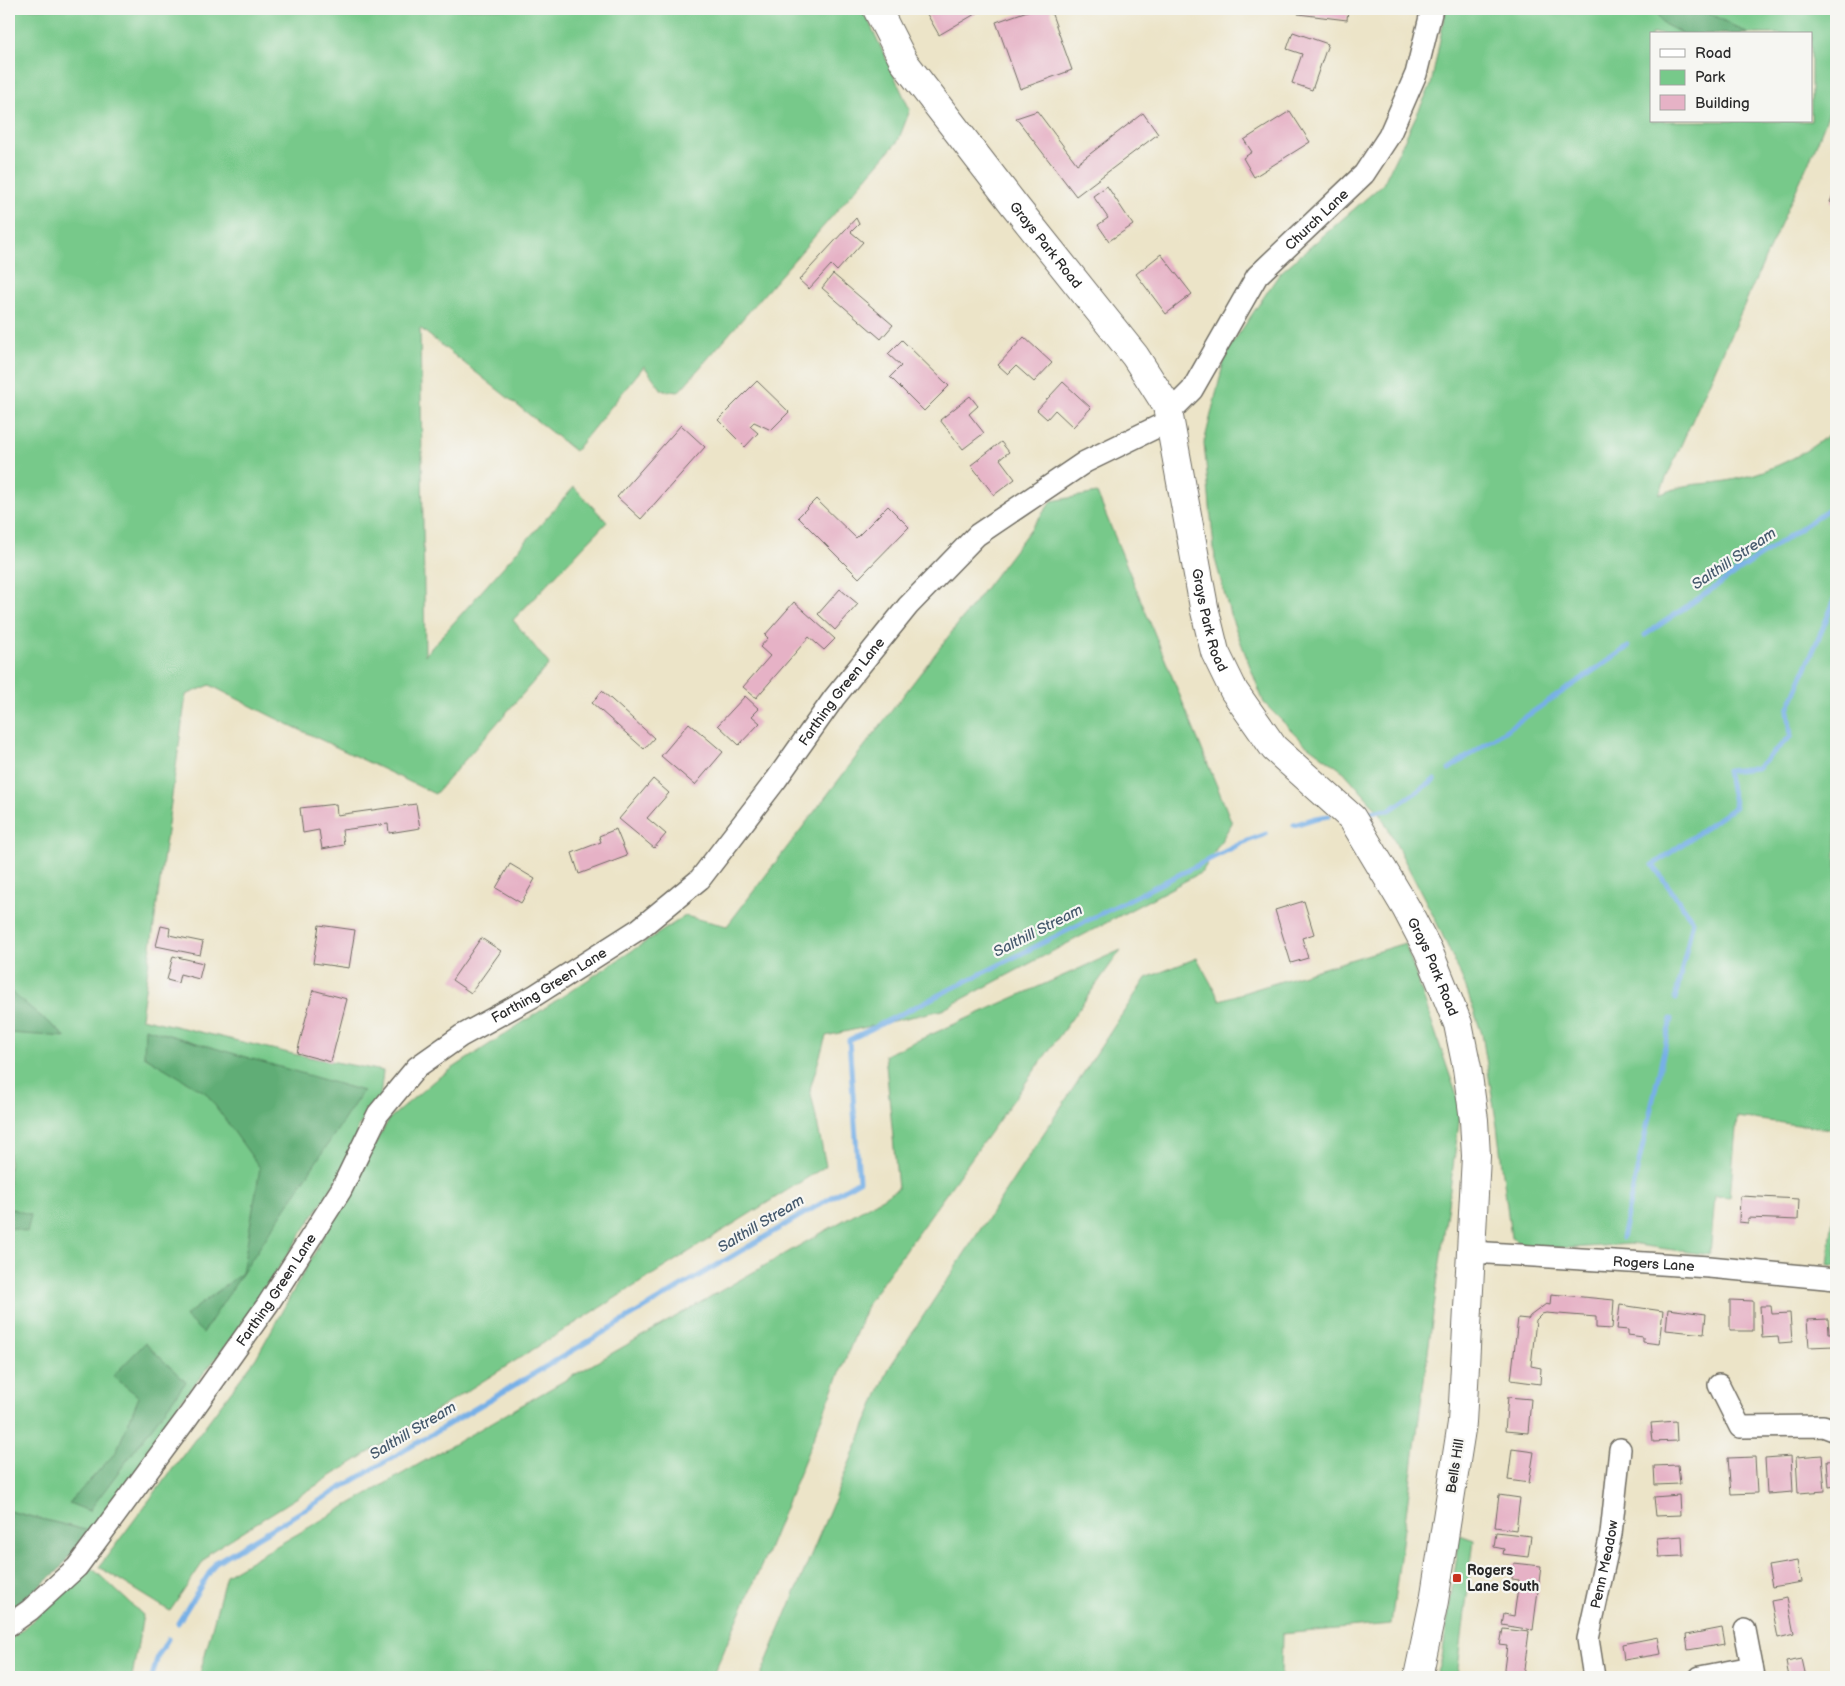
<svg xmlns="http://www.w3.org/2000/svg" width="1845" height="1686" font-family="'Balsamiq Sans',sans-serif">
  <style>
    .green { fill: #77c98a; stroke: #517a5a; fill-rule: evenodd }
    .forest { fill: #61ad76; stroke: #466c50 }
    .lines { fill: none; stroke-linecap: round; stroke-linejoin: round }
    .stream { stroke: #77b0e7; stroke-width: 5 }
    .building { fill: #e6b2c6 }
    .minor-casing { stroke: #6f6c62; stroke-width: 24 }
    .major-casing { stroke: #6f6c62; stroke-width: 30 }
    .minor { stroke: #fff; stroke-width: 21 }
    .major { stroke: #fff; stroke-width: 28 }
    .poi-dot { fill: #c8321e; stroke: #f6f6f2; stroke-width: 2 }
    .labels { text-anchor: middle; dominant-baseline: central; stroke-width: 4.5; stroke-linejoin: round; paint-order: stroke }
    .street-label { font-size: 14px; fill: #2b2b2b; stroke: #f6f6f2 }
    .poi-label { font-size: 14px; font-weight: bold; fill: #2b2b2b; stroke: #f6f6f2; text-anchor: start }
    .water-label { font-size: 15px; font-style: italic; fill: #465a6d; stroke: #f6f6f2 }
  </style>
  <rect width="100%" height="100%" fill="#f6f6f2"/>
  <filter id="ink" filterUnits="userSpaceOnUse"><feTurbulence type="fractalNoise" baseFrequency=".02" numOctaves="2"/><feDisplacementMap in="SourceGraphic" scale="10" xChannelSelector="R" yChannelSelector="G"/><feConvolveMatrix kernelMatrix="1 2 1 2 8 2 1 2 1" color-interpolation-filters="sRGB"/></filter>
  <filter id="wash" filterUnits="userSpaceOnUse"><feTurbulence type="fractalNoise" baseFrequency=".0096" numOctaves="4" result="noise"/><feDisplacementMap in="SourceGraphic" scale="20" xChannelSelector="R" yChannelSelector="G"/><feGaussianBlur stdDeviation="1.12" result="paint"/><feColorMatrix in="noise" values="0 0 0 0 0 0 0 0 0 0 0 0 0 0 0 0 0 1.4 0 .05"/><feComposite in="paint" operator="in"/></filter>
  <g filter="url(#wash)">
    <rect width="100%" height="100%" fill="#ece4c8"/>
    <path class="green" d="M 9,9 L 863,9 L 910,110 L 898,141 L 682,388 L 678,392 L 662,390 L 644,366 L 575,451 L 420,328 L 425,655 L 574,487 L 607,522 L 513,620 L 549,664 L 435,794 L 273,717 L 210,685 L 186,695 L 141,1018 L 293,1054 L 383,1071 L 380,1098 L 358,1127 L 352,1157 L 231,1340 L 180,1402 L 134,1481 L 89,1531 L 9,1511 Z
      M 1446,9 L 1836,9 L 1836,95 L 1815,148 L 1659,494 C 1667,493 1675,488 1684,486 C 1698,483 1712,484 1726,481 C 1766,474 1807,455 1836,428 L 1836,1130 L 1737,1117 L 1730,1197 L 1715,1196 L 1710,1255 L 1630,1244 L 1572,1248 L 1526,1246 L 1511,1238 L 1497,1126 L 1482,1034 L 1463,980 L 1437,923 L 1380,813 L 1344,772 L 1304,743 L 1264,703 L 1230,614 L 1215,559 L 1204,443 L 1226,353 L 1280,273 L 1383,184 L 1431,85 ZM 1651,34 L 1811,34 L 1811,121 L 1651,121 Z
      M 1097,493 L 1232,823 L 1202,872 L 942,1010 L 826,1036 L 810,1089 L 826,1166 L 210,1552 L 170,1611 L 99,1567 L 256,1358 L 389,1119 L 435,1080 L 685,916 L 727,926 L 1052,501 Z
      M 1405,943 L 1461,1108 L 1391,1624 L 1282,1634 L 1281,1677 L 760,1677 L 889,1368 L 1146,978 L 1197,958 L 1220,1000 Z
      M 1121,950 L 869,1301 L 763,1562 L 712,1677 L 199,1677 L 226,1575 L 898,1189 L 885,1055 Z
      M 1836,1186 L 1836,1265 L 1828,1265 Z
      M 1460,1535 L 1474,1540 L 1457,1677 L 1435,1677 L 1442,1658 Z
      M 92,1568 L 143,1615 L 132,1677 L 9,1677 L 9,1641 Z"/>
    <path class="forest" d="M 1655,9 L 1701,9 L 1749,34 L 1683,34 L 1662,23 Z
      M 9,990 L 66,1037 L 9,1033 Z
      M 145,1028 L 363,1091 L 203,1333 L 185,1316 L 242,1273 L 260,1168 L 206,1093 L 144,1056 Z
      M 9,1208 L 31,1215 L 27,1232 L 9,1227 Z
      M 145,1343 L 186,1382 L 89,1511 L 69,1503 L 116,1452 L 139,1397 L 113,1376 Z
      M 9,1511 L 89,1531 L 58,1571 L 9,1611 Z"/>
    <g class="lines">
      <path class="stream" d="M 1645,635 L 1836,504
        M 1449,769 L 1628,647
        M 1367,812 L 1390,810 L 1434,780
        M 1294,825 L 1316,818 L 1329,816
        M 1675,999 L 1693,921 L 1653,865 L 1735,807 L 1727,771 L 1757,768 L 1791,736 L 1788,710 L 1836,597
        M 1622,1238 L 1671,1019
        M 178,1623 L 216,1562 L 859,1181 L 849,1040 L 1242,843 L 1266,834
        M 152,1677 L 158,1656 L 168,1639"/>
    </g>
    <g id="blocks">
      <path class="building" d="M 924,9 L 981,9 L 982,10 L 939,35 Z
        M 1033,9 L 1050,9 L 1072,70 L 1020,89 L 996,22 Z
        M 1299,9 L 1348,9 L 1347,20 L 1298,14 Z
        M 1293,32 L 1328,44 L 1312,90 L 1292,83 L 1302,54 L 1287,49 Z
        M 1037,111 L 1077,164 L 1143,113 L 1158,134 L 1076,196 L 1016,118 Z
        M 1290,111 L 1310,142 L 1254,177 L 1243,158 L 1252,152 L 1244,140 Z
        M 1107,186 L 1133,225 L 1109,241 L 1098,225 L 1108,218 L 1093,196 Z
        M 1836,188 L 1836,205 L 1830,202 Z
        M 856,218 L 859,224 L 851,232 L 863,242 L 837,271 L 831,265 L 809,289 L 799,280 Z
        M 1161,254 L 1192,294 L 1166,314 L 1136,274 Z
        M 833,274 L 893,325 L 881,339 L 822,288 Z
        M 1024,337 L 1052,363 L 1034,382 L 1016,366 L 1008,374 L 998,365 Z
        M 902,340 L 949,386 L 924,411 L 890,377 L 901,366 L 888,354 Z
        M 757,381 L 789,412 L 771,430 L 754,422 L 750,426 L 758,433 L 745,447 L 718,420 Z
        M 1063,382 L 1091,408 L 1073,427 L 1055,410 L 1047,419 L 1037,410 Z
        M 970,396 L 978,406 L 969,414 L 984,433 L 963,449 L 940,420 Z
        M 681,425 L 705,447 L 641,519 L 617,497 Z
        M 1001,442 L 1009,452 L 1000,459 L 1015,479 L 994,495 L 971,465 Z
        M 816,499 L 856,538 L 888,506 L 909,527 L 859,578 L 798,517 Z
        M 840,589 L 858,604 L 835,630 L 818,614 Z
        M 794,602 L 835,639 L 824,650 L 809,637 L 756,698 L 743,687 L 770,656 L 760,647 L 768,638 L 765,635 Z
        M 602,691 L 654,738 L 644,749 L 592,703 Z
        M 745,696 L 759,709 L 752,716 L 760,723 L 739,745 L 718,725 Z
        M 689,723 L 723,752 L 695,785 L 661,756 Z
        M 653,779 L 669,793 L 647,818 L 666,834 L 654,848 L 619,819 Z
        M 336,804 L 337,815 L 416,804 L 420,828 L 389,833 L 388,824 L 342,830 L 344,845 L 322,849 L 319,830 L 303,833 L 300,808 Z
        M 616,829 L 627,856 L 579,874 L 572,853 L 601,842 L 599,836 Z
        M 510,864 L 535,879 L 521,903 L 496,888 Z
        M 1304,901 L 1314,934 L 1302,938 L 1308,958 L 1291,963 L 1275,910 Z
        M 319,925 L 355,930 L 349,968 L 313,963 Z
        M 161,926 L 170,928 L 169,935 L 203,942 L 200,955 L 156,946 Z
        M 481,938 L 501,951 L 471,993 L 452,980 Z
        M 173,956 L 203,963 L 199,979 L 180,974 L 178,983 L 167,980 Z
        M 313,990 L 347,999 L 331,1062 L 297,1053 Z
        M 1740,1196 L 1799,1199 L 1798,1220 L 1748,1218 L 1748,1223 L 1739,1222 Z
        M 1551,1294 L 1614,1300 L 1612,1329 L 1596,1328 L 1596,1317 L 1546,1313 L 1542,1314 L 1536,1320 L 1531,1366 L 1541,1368 L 1540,1384 L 1511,1380 L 1518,1318 L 1528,1319 L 1530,1316 L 1546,1304 L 1550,1305 Z
        M 1730,1300 L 1753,1301 L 1753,1331 L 1730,1331 Z
        M 1620,1305 L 1663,1311 L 1659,1344 L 1643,1342 L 1643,1337 L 1628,1335 L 1628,1330 L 1617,1329 Z
        M 1760,1306 L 1771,1306 L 1772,1314 L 1790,1313 L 1792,1342 L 1779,1343 L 1778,1337 L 1762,1338 Z
        M 1668,1309 L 1706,1314 L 1704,1334 L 1666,1330 Z
        M 1828,1319 L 1829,1333 L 1833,1333 L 1834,1346 L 1809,1347 L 1807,1320 Z
        M 1508,1397 L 1531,1399 L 1528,1433 L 1505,1431 Z
        M 1676,1421 L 1677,1441 L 1653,1442 L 1651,1423 Z
        M 1512,1449 L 1534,1452 L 1529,1483 L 1508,1480 Z
        M 1822,1455 L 1825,1491 L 1798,1493 L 1796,1457 Z
        M 1791,1456 L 1793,1492 L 1767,1494 L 1765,1458 Z
        M 1755,1457 L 1757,1493 L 1731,1494 L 1728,1458 Z
        M 1836,1459 L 1836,1486 L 1829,1487 L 1827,1460 Z
        M 1678,1465 L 1680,1484 L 1655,1485 L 1654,1466 Z
        M 1499,1495 L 1520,1498 L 1516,1530 L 1495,1527 Z
        M 1679,1495 L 1680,1515 L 1656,1516 L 1654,1497 Z
        M 1496,1532 L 1531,1536 L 1528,1557 L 1503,1554 L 1504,1549 L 1494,1547 Z
        M 1682,1536 L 1683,1556 L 1659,1557 L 1657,1538 Z
        M 1797,1561 L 1801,1582 L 1772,1587 L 1768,1566 Z
        M 1514,1563 L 1541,1566 L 1533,1630 L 1502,1625 L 1504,1614 L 1514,1616 L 1519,1580 L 1512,1579 Z
        M 1787,1598 L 1794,1634 L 1778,1638 L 1771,1601 Z
        M 1722,1628 L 1725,1644 L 1688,1650 L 1686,1635 Z
        M 1503,1629 L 1529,1632 L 1523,1677 L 1503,1677 L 1507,1646 L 1500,1645 Z
        M 1658,1637 L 1661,1654 L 1624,1660 L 1622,1644 Z
        M 1802,1659 L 1806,1677 L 1789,1677 L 1786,1662 Z"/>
    </g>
  </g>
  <g filter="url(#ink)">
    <use href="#blocks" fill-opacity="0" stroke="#6f6c62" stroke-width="1"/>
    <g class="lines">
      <defs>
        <g id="minor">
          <path id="s1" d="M 1167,406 L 1176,406 L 1192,390 L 1257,276 L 1364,174 L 1389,136 L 1416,74 L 1432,9"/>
          <path id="s2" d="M 1472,1252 L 1709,1267 L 1836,1279"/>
          <path d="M 1719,1385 L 1740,1427 L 1823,1426 L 1836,1431"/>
          <path id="s3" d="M 9,1625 L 30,1610 L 77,1567 L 187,1418 L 268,1304 L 341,1190 L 378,1114 L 417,1067 L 461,1036 L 534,996 L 639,929 L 700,879 L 776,780 L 834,698 L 908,606 L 977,535 L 1085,462 L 1169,421"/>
          <path d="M 1745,1630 L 1754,1677"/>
          <path id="s4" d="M 1594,1677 L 1588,1639 L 1611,1534 L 1620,1449"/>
          <path d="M 1700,1677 L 1752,1667"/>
        </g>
        <g id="major">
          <path id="s5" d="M 877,9 L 904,62 L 1015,206 L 1135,356 L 1167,406 L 1204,607 L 1215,652 L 1234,691 L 1274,748 L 1352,818 L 1406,908 L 1428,950 L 1458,1024 L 1467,1068 L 1474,1120 L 1476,1156 L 1462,1423 L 1434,1601 L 1418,1677"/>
        </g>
      </defs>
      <use href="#minor" class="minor-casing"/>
      <use href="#major" class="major-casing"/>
      <use href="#minor" class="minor"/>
      <use href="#major" class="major"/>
    </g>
  </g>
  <rect class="poi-dot" x="1452" y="1573" width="10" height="10" rx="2.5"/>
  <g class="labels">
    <g class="street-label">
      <text stroke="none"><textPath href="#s1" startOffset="245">Church Lane</textPath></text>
      <text stroke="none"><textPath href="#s5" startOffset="291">Grays Park Road</textPath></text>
      <text stroke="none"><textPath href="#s5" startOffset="711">Grays Park Road</textPath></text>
      <text stroke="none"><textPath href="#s3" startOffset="1271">Farthing Green Lane</textPath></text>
      <text stroke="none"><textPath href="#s5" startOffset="1131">Grays Park Road</textPath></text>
      <text stroke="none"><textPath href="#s3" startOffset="851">Farthing Green Lane</textPath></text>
      <text stroke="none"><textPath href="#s2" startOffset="182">Rogers Lane</textPath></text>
      <text stroke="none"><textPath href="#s3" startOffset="431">Farthing Green Lane</textPath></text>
      <text transform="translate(1455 1466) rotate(-81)">Bells Hill</text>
      <text stroke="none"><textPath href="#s4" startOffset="115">Penn Meadow</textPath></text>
    </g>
    <g class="poi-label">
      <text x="1467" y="1570">Rogers<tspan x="1467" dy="16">Lane South</tspan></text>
    </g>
    <g class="water-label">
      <text transform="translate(1734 559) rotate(-34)">Salthill Stream</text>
      <text transform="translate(1038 931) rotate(-27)">Salthill Stream</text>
      <text transform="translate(761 1224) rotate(-31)">Salthill Stream</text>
      <text transform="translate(413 1431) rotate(-31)">Salthill Stream</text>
    </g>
  </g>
  <rect width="1845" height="1686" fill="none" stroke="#f6f6f2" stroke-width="30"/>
  <rect x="1650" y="32" width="162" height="90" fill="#f6f6f2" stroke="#a5a5a2"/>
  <rect x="1660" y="49" width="25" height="8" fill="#ffffff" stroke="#a5a5a2"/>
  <text x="1695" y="58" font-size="15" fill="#2b2b2b">Road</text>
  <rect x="1660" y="70" width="25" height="15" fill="#77c98a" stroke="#a5a5a2"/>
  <text x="1695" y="82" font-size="15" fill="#2b2b2b">Park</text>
  <rect x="1660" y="95" width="25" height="15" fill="#e6b2c6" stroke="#a5a5a2"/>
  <text x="1695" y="108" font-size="15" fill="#2b2b2b">Building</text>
</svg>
